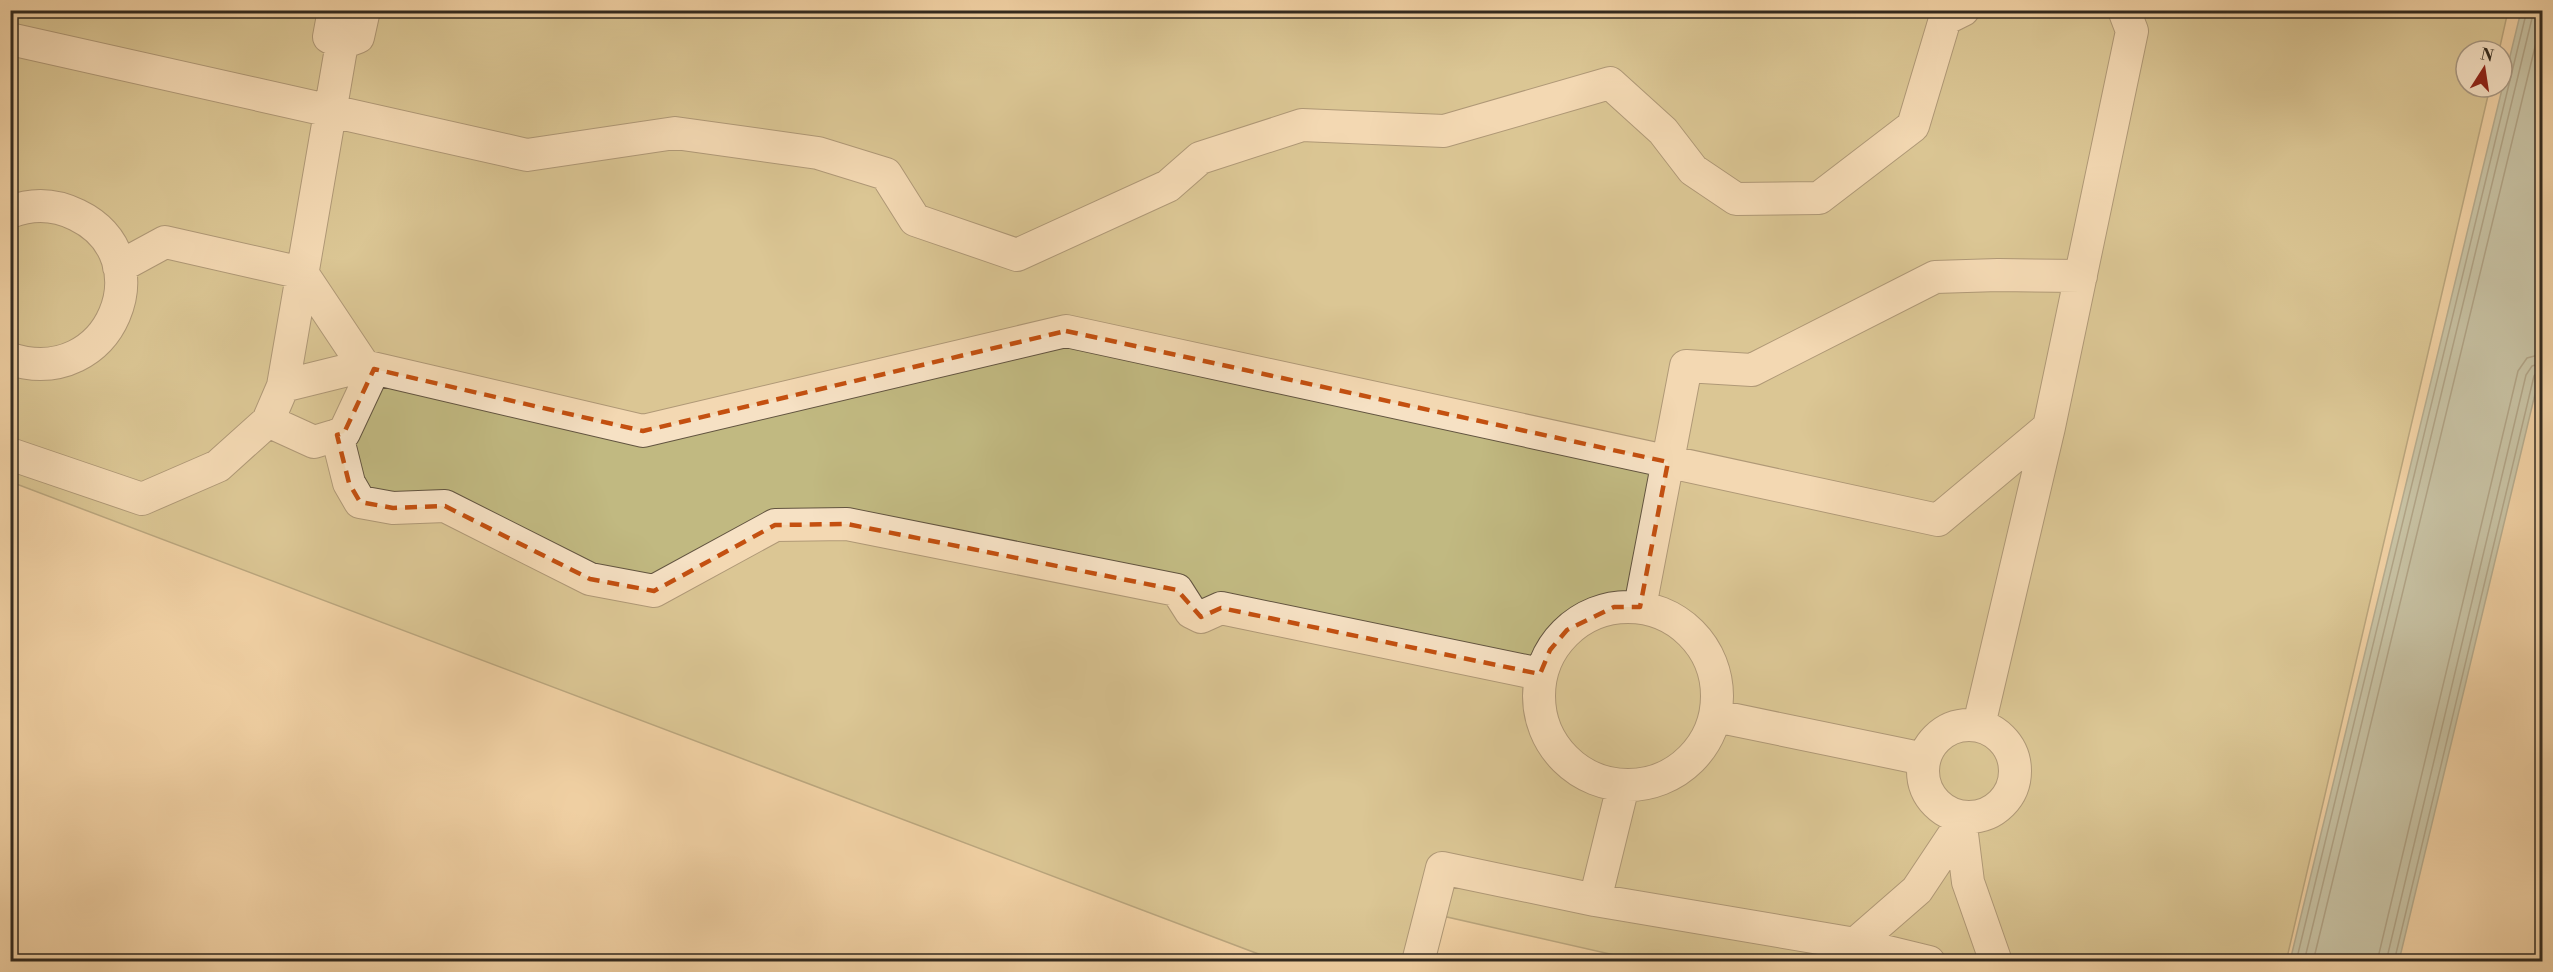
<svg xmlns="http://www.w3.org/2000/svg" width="2553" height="972" font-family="'Libre Bodoni',serif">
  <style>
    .green { fill: #c1b981; stroke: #7a7250; stroke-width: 1.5 }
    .water { fill: #9bb6ac; stroke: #717e74; stroke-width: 1.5 }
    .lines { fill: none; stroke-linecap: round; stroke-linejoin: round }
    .shore { stroke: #677066; stroke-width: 1.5 }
    .street-casing { stroke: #625440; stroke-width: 34 }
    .street { stroke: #f6e1c4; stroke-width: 32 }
    .marked { fill: none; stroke: #c45010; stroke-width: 4.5; stroke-dasharray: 12 8; stroke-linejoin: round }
  </style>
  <rect width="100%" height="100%" fill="#f1d1a4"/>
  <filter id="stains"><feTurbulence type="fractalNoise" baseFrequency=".00333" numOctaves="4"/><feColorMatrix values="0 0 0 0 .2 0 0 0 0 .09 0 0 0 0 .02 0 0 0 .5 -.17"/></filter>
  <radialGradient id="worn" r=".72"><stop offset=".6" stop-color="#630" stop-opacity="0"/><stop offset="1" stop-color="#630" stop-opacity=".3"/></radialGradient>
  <path class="green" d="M 10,11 L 2508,11 L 2499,51 L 2466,51 L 2466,87 L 2490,87 L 2286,962 L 1645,962 L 1438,915 L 1422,961 L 1277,961 L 11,482 Z"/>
  <path class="water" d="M 2521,11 L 2542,11 L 2542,365 L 2399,961 L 2290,961 Z"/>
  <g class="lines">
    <path class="shore" d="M 2296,962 L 2527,10
      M 2304,962 L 2534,10
      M 2313,962 L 2542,18
      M 2377,962 L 2518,371 L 2527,358 L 2542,354
      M 2386,962 L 2526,375 L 2532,366 L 2542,363
      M 2394,962 L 2534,376 L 2537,372 L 2542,371"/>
    <defs>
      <path id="street" d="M 334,10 L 329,37 L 342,43 L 358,37 L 364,10
        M 10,39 L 527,155 L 675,133 L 818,153 L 886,174 L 915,220 L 1017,255 L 1168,186 L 1200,158 L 1302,125 L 1444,131 L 1610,83 L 1663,131 L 1693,170 L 1736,199 L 1819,198 L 1913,126 L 1945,19 L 1963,10
        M 10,212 C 33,203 55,204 77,215 C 164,257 112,391 10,359
        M 119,267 L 165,242 L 302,273 L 364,366
        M 283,386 L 342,43
        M 268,421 L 314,442 L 344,433 L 374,369
        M 337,435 L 349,483 L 360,502 L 393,508 L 445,506 L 590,579 L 654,591 L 775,525 L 847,524 L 1177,590 L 1191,612 L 1201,617 L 1221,608 L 1540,674
        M 10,454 L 142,499 L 218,466 L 268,421 L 283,386 L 364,366 L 643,431 L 1066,331 L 1938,520 L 2049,427 L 2132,31 L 2124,10
        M1539 696a89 89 0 1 1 178 0a89 89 0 1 1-178 0Z
        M 1640,607 L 1686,366 L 1752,370 L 1935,277 L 1998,275 L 2081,276
        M 1716,716 L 1924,759
        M1923 771a46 46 0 1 1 92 0a46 46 0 1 1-92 0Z
        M 1979,725 L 2049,427
        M 1960,818 L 1968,882 L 1996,962
        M 1595,900 L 1623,786
        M 1855,944 L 1917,890 L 1965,818
        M 1418,962 L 1442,868 L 1595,900 L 1855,944 L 1929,962"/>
    </defs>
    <use href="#street" class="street-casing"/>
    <use href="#street" class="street"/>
  </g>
  <path d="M0 0H2553V972H0ZM 1066,331 L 1668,462 L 1640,607 L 1614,607 L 1567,630 L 1550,650 L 1540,674 L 1221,608 L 1201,617 L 1177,590 L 847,524 L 775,525 L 654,591 L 590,579 L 445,506 L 393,508 L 360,502 L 349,483 L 337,435 L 344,433 L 374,369 L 643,431 Z" fill="#f1d1a4" fill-opacity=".55" fill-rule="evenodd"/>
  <path class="marked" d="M 1066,331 L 1668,462 L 1640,607 L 1614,607 L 1567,630 L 1550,650 L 1540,674 L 1221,608 L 1201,617 L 1177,590 L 847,524 L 775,525 L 654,591 L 590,579 L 445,506 L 393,508 L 360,502 L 349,483 L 337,435 L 344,433 L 374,369 L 643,431 Z"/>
  <rect width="2553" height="972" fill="none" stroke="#f1d1a4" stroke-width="36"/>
  <rect x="12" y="12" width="2529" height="948" fill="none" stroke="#332a1f" stroke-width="3"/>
  <rect x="18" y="18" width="2517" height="936" fill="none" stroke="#332a1f" stroke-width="1.5"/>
  <g transform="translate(2484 69) rotate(12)"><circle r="28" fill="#f6e1c4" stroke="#a89882" stroke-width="1.5"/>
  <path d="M0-4.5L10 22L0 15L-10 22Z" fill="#8f2418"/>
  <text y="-9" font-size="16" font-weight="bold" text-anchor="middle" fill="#332a1f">N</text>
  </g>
  <rect width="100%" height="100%" filter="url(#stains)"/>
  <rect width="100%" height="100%" fill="url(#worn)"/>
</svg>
